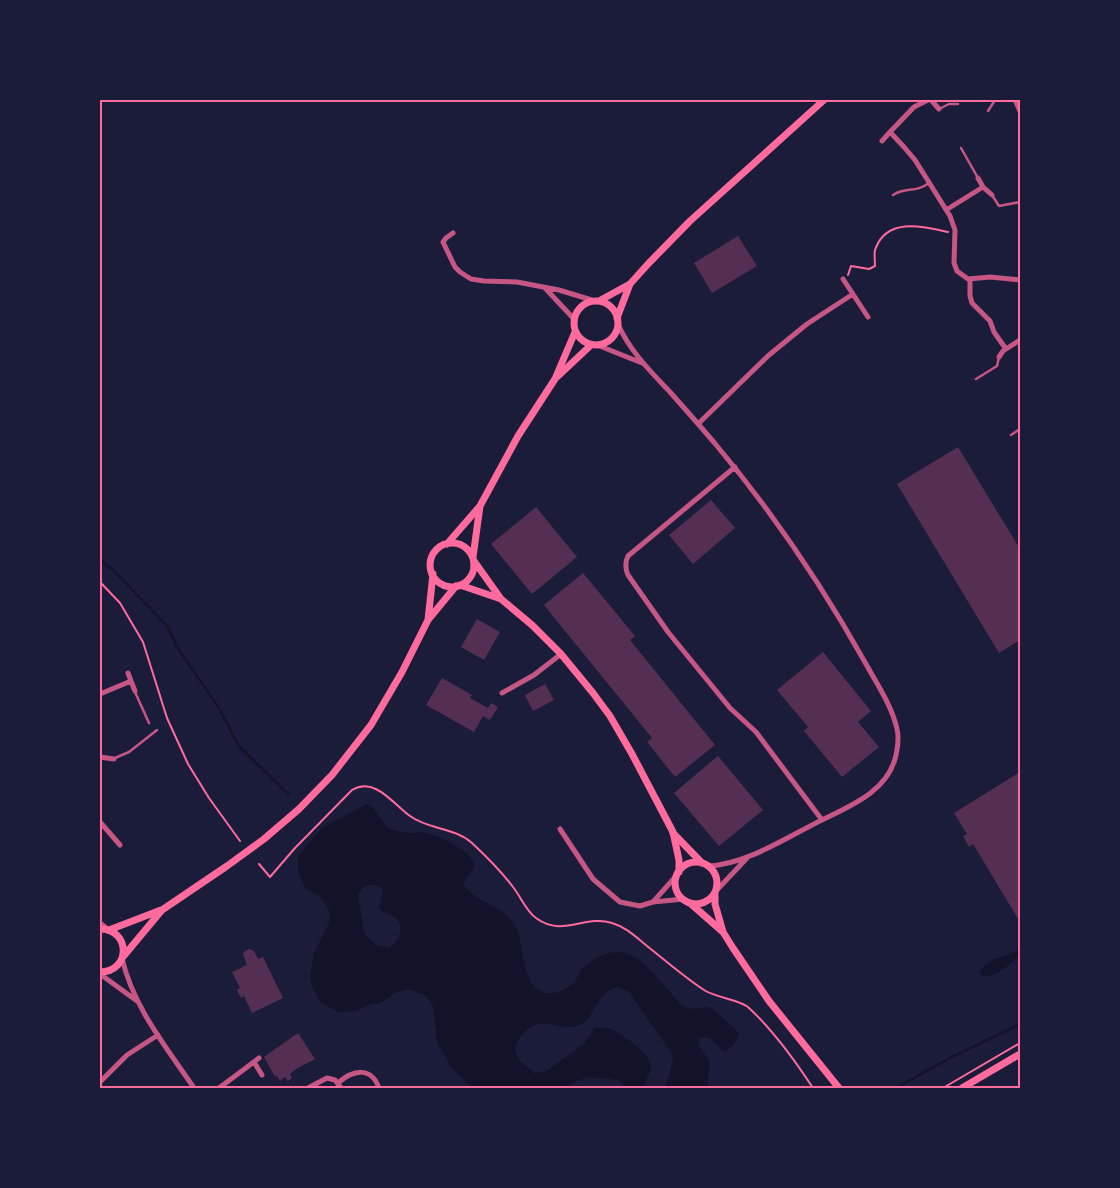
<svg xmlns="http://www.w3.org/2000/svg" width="1120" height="1188" font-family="'Roboto Condensed',sans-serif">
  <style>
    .water { fill: #12122b; fill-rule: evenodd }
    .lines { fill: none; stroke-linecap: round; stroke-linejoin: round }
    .stream { stroke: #12122b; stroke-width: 2.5 }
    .building { fill: #542f53 }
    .path { stroke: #ff6b9d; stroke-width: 2 }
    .service { stroke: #c65784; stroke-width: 2.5 }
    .minor { stroke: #c65784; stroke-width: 5 }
    .secondary { stroke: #ff6b9d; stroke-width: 7 }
    .neatline { fill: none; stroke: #ff6b9d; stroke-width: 2 }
  </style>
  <rect width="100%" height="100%" fill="#1b1b3a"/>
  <path class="water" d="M 367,804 C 379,810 382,826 391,829 C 396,831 404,833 410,833 C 414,834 417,832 421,832 C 439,835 465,847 475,864 C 473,872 465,879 464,883 C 463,893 496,907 503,912 C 508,916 512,921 515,926 C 525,944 521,988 545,993 C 555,995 569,989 575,981 C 578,977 580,971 583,968 C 593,958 607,951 621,952 C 641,955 657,978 670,992 C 674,997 678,1003 683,1006 C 694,1012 702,1005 712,1008 L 740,1034 L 733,1045 L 725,1053 L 710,1038 L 702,1037 L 699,1039 L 698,1045 L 709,1060 L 708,1088 L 669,1088 L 666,1086 L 673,1061 L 672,1054 L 632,996 L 627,991 L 617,987 C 595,993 594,1020 580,1025 C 559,1033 543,1012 523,1034 C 518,1039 516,1044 515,1051 L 518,1059 L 534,1073 L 545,1072 L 583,1045 L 595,1028 C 600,1028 606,1027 611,1029 C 622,1034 650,1053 651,1066 C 651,1072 645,1080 644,1088 L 626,1088 L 618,1080 L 589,1077 L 574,1082 L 565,1088 L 472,1088 L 452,1068 L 437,1042 L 433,1006 L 425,995 L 408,989 L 395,993 L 379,1004 L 372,1003 L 357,1011 L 339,1012 L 321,1003 L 312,986 L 310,976 L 314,953 L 329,923 L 330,912 L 321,897 L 305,888 L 298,872 L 298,856 L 322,828 ZM 369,885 L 375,885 L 382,888 L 383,891 L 379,908 C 384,914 391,913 396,918 C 406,927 398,944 388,948 L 376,945 L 366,936 L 364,932 L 358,894 L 364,887 Z
    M 1020,940 L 1020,955 C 1010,964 997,978 982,976 L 980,972 C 989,956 1005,959 1018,950 Z"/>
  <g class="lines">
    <path class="stream" d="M 100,560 L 114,571 L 168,627 L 177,647 L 219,708 L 238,745 L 289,795
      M 896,1088 L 948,1059 L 1020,1024"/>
  </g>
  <path class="building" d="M 738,236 L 757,266 L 712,293 L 694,263 Z
    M 958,447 L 1020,549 L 1020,640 L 999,653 L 897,484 Z
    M 711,500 L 735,528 L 693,564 L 669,535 Z
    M 536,507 L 577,557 L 532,594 L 491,544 Z
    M 583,573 L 635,636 L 630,640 L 715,745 L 675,777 L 647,742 L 652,738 L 544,605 Z
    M 477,619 L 500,632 L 484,660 L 461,647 Z
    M 823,652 L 871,711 L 858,722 L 879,747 L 842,777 L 804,731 L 808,727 L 777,690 Z
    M 442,678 L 472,695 L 470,698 L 488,708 L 491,703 L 498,707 L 490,720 L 483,716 L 474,732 L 426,705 Z
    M 545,684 L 554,700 L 533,711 L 525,695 Z
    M 718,756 L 763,810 L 719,846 L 674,793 Z
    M 1020,772 L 1020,922 L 973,844 L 969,847 L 963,836 L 967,834 L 954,813 Z
    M 249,949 L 254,951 L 258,959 L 263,957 L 283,998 L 252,1013 L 244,996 L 241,998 L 237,990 L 240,988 L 232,972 L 247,965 L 243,954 L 244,952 Z
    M 298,1033 L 315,1059 L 296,1069 L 290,1074 L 292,1078 L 288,1081 L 285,1077 L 280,1081 L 276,1075 L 275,1077 L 264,1057 Z"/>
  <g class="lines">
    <path class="path" d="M 848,275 L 851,266 L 869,269 L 875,266 C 875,261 874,255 875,250 C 886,217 922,226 948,232
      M 100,582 L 120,603 L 143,642 L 167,718 L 188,764 L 209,798 L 240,841
      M 259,864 L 270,877 L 295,848 L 352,790 C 375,776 394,805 410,816 C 429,830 454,827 472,843 C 487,857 501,871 513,887 C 521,897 526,911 536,918 C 563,938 585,914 612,923 C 626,927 636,937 647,946 C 666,961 684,977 704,990 C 716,998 742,1000 749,1008 C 774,1031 794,1059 813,1088
      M 943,1088 L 1020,1043"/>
    <path class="service" d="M 939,109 L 949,104 L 958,104
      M 988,111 L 995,100
      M 961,148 L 978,178
      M 893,195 C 907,186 914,194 929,183
      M 992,195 L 999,206 L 1020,202
      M 976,379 L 997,366 L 999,357
      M 1011,435 L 1020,429
      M 135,692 L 149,723
      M 115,758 L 129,752 L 157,730"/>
    <path class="minor" d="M 928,100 L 914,107 L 890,132 L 904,147 L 915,160 L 950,216 L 955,230 L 954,263 L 957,271 L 968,279 L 990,277 L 1020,280
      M 931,100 L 939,109
      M 1015,100 L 1020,111
      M 882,141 L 890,132
      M 978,178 L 983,187 L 992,195
      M 946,210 L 983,187
      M 453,233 L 446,238 L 443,242 L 455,267 L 460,272 L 471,279 L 484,281 L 517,282 L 559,290 L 595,301
      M 843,279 L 868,317
      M 970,279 L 970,296 L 972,303 L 990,321 L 994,332 L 1006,349
      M 545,288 L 574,319
      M 618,324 C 629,350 650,371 670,392 C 686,410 702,428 717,446 C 774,514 823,587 866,664 C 877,684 892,706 897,729 C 899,737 898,746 896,755 C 889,789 855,804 826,818 C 792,834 747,865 708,866
      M 597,345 L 642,363
      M 999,357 L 1003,351 L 1020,340
      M 698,424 L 769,355 L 807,324 L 853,294
      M 735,467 L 628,556 C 625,562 625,568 628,575 L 668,632 L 730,708 L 756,732 L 822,820
      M 131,681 L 135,691
      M 502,693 L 534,675 L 561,654
      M 100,694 L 131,681 L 128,673
      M 100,757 L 114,759
      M 100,822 L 120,845
      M 560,829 L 593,879 L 620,902 L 640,906 L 653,902 L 684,899
      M 716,891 L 747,858
      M 653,902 L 677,875
      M 100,923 L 109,930
      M 122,958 C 133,1007 167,1048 194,1088
      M 100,974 L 137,1001
      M 254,1062 L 262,1075
      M 100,1082 L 127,1055 L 158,1035
      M 338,1083 C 353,1070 371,1066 379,1088
      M 219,1088 L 259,1058
      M 308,1088 L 327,1078 L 335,1080 L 341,1088"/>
    <path class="secondary" d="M574 323a22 22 0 1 1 44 0a22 22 0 1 1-44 0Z
      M 599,301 L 630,284
      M 617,318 L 630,284 L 648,264 L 690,221 L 824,100
      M 557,377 L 591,345
      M430 565a22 22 0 1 1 44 0a22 22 0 1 1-44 0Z
      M 447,544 L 480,506 L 518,436 L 555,379 L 575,332
      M 473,557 L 480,506
      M 474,561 L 501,599 L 532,625 L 561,654 L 593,693 L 610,716 L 632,754 L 673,832 L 679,860 L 679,872
      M 460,585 L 501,599
      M 428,620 L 433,574
      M 673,833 L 702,863
      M675 883a21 21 0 1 1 42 0a21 21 0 1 1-42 0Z
      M 715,893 L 715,904 L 723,932 L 733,948 L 769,1001 L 839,1088
      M 690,903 L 723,932
      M 100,929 C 131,929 131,972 100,972
      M 109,930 L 161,910
      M 122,958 L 162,910 L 227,866 L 264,839 L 299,809 L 332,775 L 371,725 L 402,672 L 428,620 L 456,586
      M 962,1088 L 1020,1054"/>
  </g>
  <rect width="1120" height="1188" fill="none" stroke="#1b1b3a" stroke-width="202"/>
  <rect x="101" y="101" width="918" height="986" class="neatline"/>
</svg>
